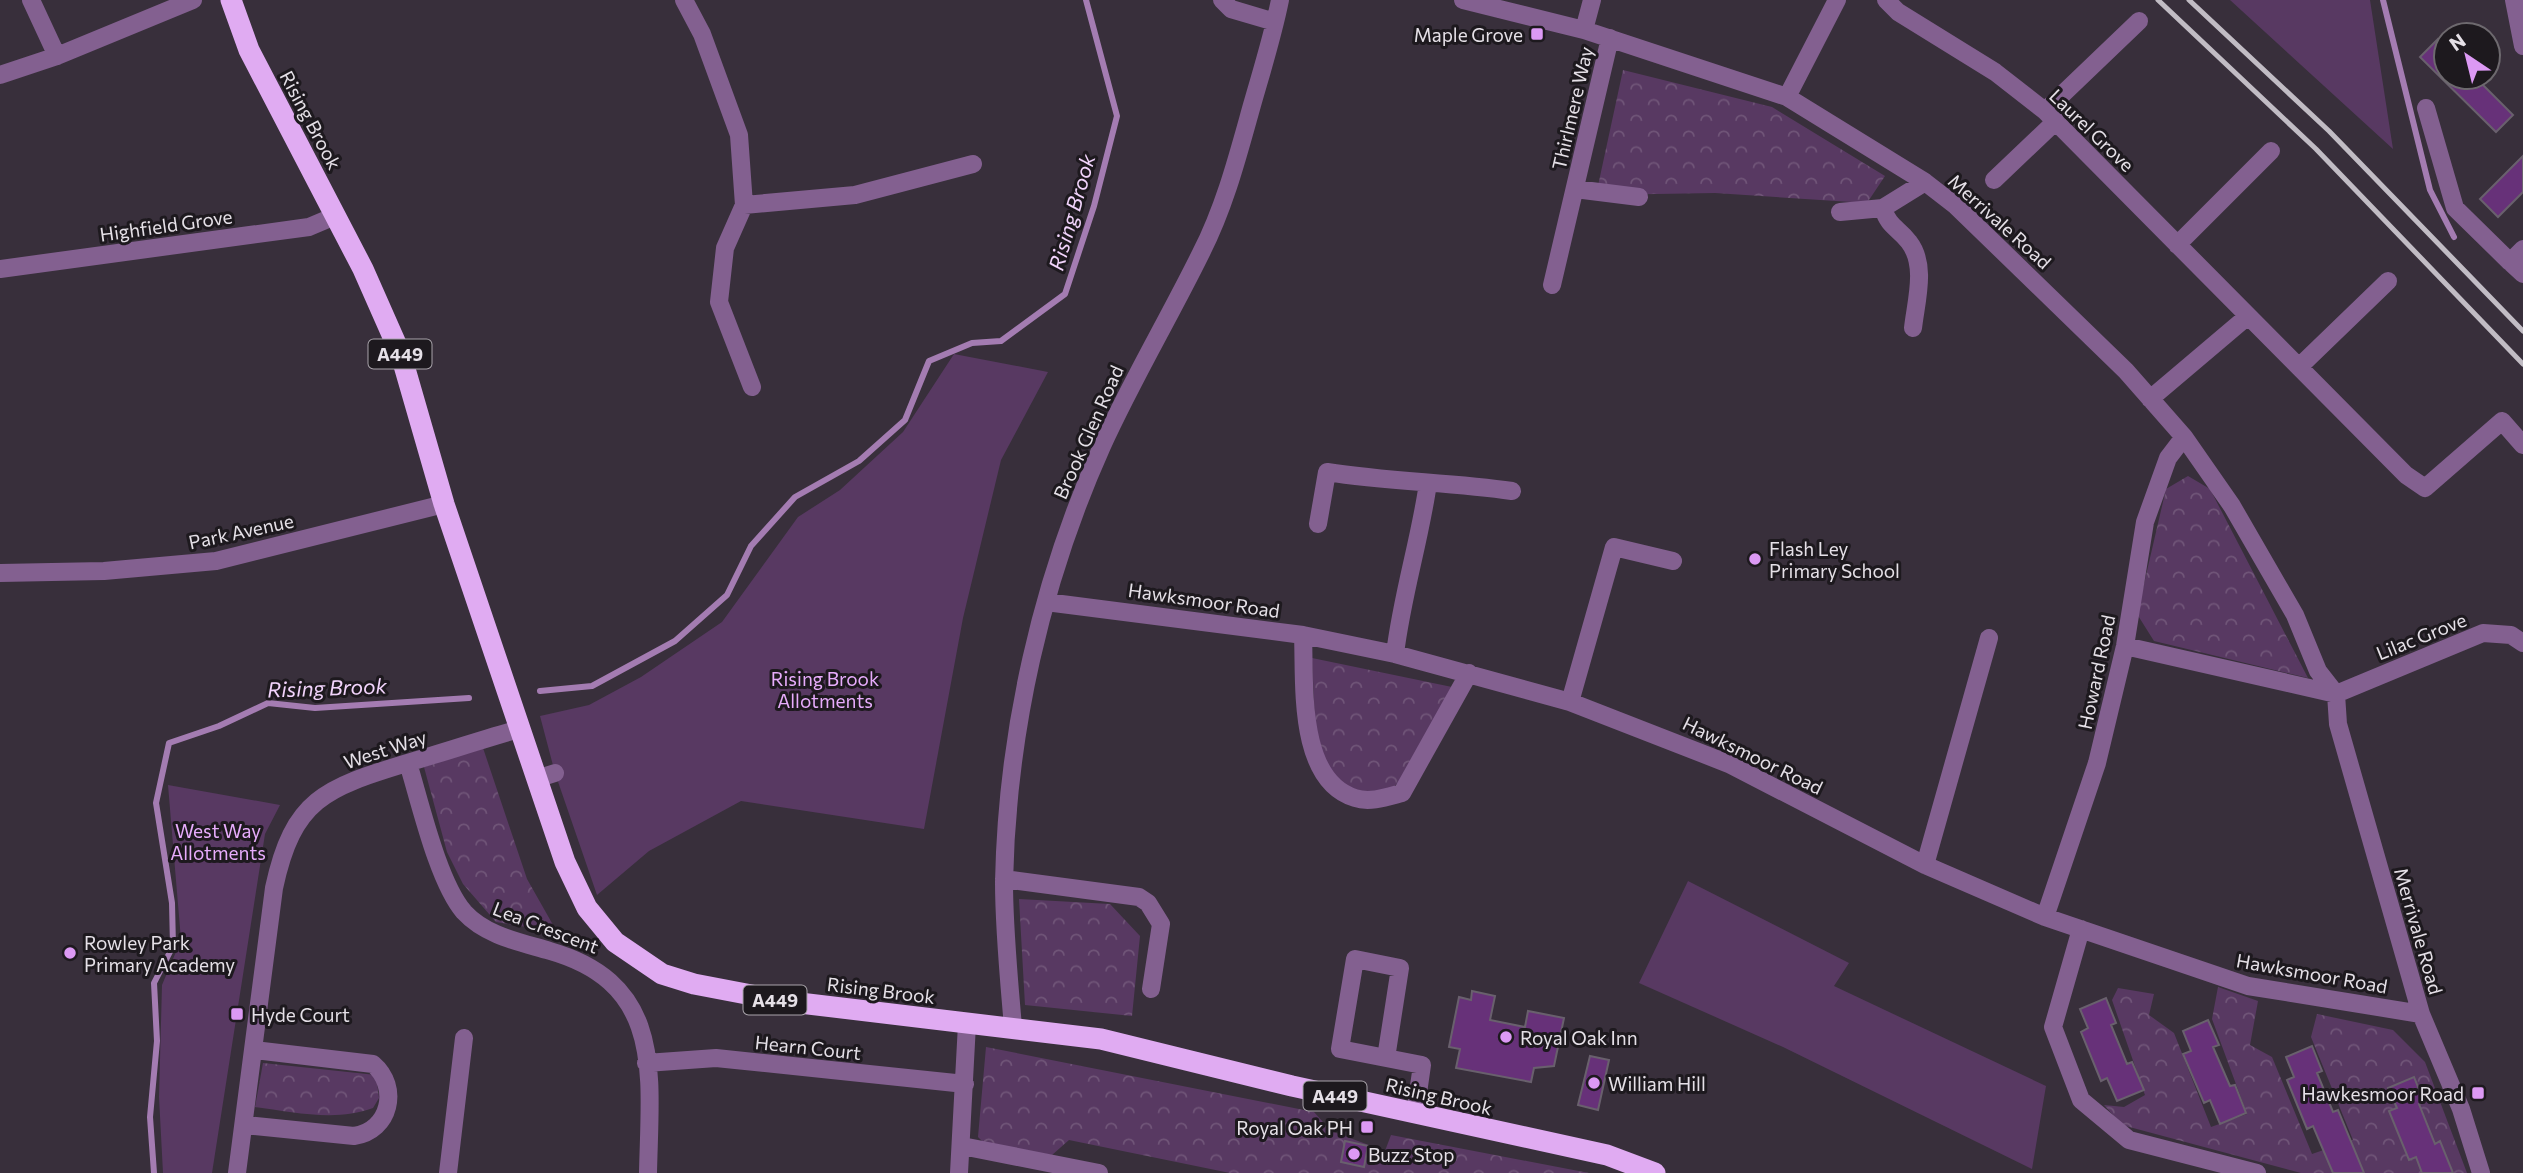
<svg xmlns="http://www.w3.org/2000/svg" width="2523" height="1173" font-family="Commissioner,sans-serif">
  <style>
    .green { fill: #583962 }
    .park { fill: url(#park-crowns) }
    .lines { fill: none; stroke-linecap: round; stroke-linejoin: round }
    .stream { stroke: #a47cb2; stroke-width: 6 }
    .building { fill: #673179; stroke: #69606d; stroke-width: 2 }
    .minor { stroke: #836090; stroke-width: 18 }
    .highway { stroke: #e0abf2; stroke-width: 21 }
    .rail { stroke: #c1bcc4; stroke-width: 5 }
    .poi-dot { fill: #dc99f4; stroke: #1d191e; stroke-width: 2.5 }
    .labels { text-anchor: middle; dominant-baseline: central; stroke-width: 6; stroke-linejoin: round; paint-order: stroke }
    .shield { fill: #1d191e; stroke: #a9a4ab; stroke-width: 2 }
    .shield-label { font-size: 18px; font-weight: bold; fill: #e5e0e7 }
    .poi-label { font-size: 19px; fill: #e5e0e7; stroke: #1d191e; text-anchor: start }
    .street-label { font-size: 19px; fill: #e5e0e7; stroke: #1d191e }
    .park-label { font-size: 19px; fill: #e7acfc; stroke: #1d191e }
    .water-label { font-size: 21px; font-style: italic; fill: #f2d4fc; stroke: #1d191e }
  </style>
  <defs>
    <pattern id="park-crowns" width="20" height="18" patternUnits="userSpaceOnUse" patternTransform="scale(1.75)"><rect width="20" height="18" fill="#583962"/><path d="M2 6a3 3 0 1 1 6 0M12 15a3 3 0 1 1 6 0" fill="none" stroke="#705578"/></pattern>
  </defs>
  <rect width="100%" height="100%" fill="#382f3b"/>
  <path class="green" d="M 2230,0 L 2370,0 L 2393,149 Z
    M 954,354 L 1048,372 L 1001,460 L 963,618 L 924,829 L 741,801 L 649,851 L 597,895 L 555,773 L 540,716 L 589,705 L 641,677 L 722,622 L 798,517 L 840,490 L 903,432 Z
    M 168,785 L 280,805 L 265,834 L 212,1173 L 163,1173 L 159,1097 L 162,985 L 181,940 Z
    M 1688,881 L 1849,963 L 1834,986 L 2046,1086 L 2032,1169 L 1783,1047 L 1639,983 Z"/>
  <path class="park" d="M 1623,70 L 1772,107 L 1885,176 L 1867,203 L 1715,193 L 1596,195 Z
    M 2188,476 L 2210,489 L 2308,678 L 2154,641 L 2137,614 L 2166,489 Z
    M 1312,658 L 1452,687 L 1413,769 L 1388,792 L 1358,795 L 1333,780 L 1316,745 Z
    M 483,748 L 527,879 L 557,932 L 496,922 L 463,884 L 447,852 L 424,767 Z
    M 1019,899 L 1110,904 L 1140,936 L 1132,1016 L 1025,1005 Z
    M 2218,987 L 2258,1001 L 2250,1045 L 2272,1057 L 2312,1154 L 2353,1140 L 2311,1037 L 2317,1014 L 2393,1030 L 2425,1062 L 2467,1173 L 2301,1173 L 2122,1125 L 2104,1105 L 2124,1107 L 2145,1095 L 2112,1000 L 2118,988 L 2154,994 L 2149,1015 L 2174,1033 L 2211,1127 L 2247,1114 L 2212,1019 Z
    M 986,1047 L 1314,1112 L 1331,1131 L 1385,1151 L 1391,1135 L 1589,1173 L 1230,1173 L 1069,1140 L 1052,1155 L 984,1143 L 978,1137 Z
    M 263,1063 L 376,1075 L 379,1098 L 373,1108 C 336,1122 293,1112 255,1107 Z"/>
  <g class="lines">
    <path class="stream" d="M 2383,0 L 2430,190 L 2454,237
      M 540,691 L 592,686 L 675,641 L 727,595 L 751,546 L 795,497 L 859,461 L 905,420 L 929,361 L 972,343 L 1001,341 L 1065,294 L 1094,206 L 1117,116 L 1086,0
      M 154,1173 L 150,1117 L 157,1041 L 154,983 L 173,946 L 172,903 L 156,803 L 169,743 L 219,726 L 268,703 L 315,708 L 469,698"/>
  </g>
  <path class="building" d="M 2438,39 L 2446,47 L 2446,77 L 2475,77 L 2513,115 L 2496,132 L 2420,57 Z
    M 2523,156 L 2523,192 L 2498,217 L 2480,199 Z
    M 1472,991 L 1495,996 L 1490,1020 L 1525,1027 L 1528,1011 L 1564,1018 L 1554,1066 L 1534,1068 L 1531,1082 L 1456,1068 L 1460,1049 L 1449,1047 L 1459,997 L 1471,1000 Z
    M 2106,998 L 2116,1023 L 2111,1025 L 2127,1064 L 2132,1062 L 2144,1090 L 2117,1101 L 2107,1078 L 2101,1081 L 2081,1032 L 2088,1028 L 2080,1009 Z
    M 2208,1020 L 2219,1045 L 2213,1047 L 2230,1086 L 2235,1085 L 2246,1113 L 2220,1124 L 2210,1100 L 2204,1103 L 2183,1054 L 2191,1051 L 2183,1031 Z
    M 2312,1046 L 2322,1071 L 2317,1073 L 2333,1112 L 2338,1110 L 2364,1173 L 2333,1173 L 2313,1126 L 2307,1129 L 2287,1080 L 2294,1077 L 2286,1057 Z
    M 1590,1056 L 1609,1060 L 1598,1110 L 1578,1105 Z
    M 2414,1077 L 2424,1102 L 2419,1104 L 2435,1144 L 2440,1141 L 2453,1173 L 2422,1173 L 2416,1157 L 2409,1160 L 2389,1111 L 2397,1108 L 2388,1088 Z
    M 1345,1141 L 1368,1146 L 1364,1167 L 1341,1162 Z"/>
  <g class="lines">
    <path class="minor" d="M 31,0 L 57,56
      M 684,0 L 702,34 L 739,135 L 744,205 L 725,248 L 719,302 L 752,387
      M 1222,0 L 1231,9 L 1275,22
      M 1463,0 L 1584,30 L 1787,97 L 1925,182 L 1956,206 L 2126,371 L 2184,437 L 2232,506 L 2295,615 L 2318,671 L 2336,694 L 2338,724 L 2421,1014 L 2461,1109 L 2481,1173
      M 1886,0 L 1898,12 L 1995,72 L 2045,111 L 2406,475 L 2425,488 L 2502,421 L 2523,445
      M 2514,0 L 2523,46
      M 1584,30 L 1592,0
      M 0,75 L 57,56 L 193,0
      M 1787,97 L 1837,0
      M 2426,108 L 2455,208 L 2510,262 L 2523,249
      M 2045,111 L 2139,21
      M 1994,180 L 2056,121
      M 1575,189 L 1639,197
      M 744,205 L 855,195 L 973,164
      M 1883,208 C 1889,228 1898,227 1909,242 C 1927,265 1916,301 1913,328
      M 1840,212 L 1883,208 L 1925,182
      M 2177,245 L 2271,151
      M 2510,262 L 2523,274
      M 0,269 L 309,227 L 335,216
      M 1552,285 L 1610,38
      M 2299,367 L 2388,281
      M 2150,399 L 2248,316
      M 1318,524 L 1327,472 C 1389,482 1451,482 1512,491
      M 0,573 L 104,571 L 216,561 L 444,504
      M 1046,602 L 1303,635 L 1395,654 L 1570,702 L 1729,764 L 1925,865 L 2045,917 L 2248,986 L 2421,1014
      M 1303,635 C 1305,683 1297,780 1355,798 C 1370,803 1387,797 1402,793 L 1469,673
      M 2125,646 L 2336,694 L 2483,633 L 2511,635 L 2523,643
      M 1395,654 C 1402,595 1420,540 1428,483
      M 1570,702 L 1614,547 L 1673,561
      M 408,763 C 420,802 438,882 464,912 C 486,936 520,942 550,951 C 665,984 650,1074 648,1173
      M 536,779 L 555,773
      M 1925,865 L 1989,638
      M 1004,879 L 1139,897 L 1148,903 L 1161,924 L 1151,989
      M 2045,917 L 2097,763 L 2125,646 L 2145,522 L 2168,458 L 2184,437
      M 2081,929 L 2053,1027 L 2081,1100 L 2129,1140 L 2257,1173
      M 1013,1027 C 1009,979 1004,930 1004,882 C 1007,733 1041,582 1102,446 C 1132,380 1169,318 1201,253 C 1225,206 1238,155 1252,105 C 1262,70 1273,35 1280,0
      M 1386,1058 L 1400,968 L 1355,959 L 1340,1049 L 1422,1065 L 1415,1114
      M 646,1063 L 716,1058 L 965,1084
      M 245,1125 L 354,1136 C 390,1131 400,1087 373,1064 L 254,1050
      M 962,1146 L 1099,1173
      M 237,1173 L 274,888 C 293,799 325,788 407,763 C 444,752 481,740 519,729
      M 448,1173 L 464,1038
      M 959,1173 L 967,1024"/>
    <path class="highway" d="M 231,0 L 249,50 L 363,269 L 401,355 L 444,504 L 565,862 L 587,908 L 615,942 L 662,974 L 694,984 L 783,1001 L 1101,1039 L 1292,1086 L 1607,1155 L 1655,1173"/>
    <path class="rail" d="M 2158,0 L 2316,149 L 2523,364
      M 2189,0 L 2329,131 L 2523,331"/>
  </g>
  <g class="poi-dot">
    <rect x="1530" y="27" width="14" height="14" rx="3.5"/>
    <circle cx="1755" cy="559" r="7"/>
    <circle cx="70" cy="953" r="7"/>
    <rect x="230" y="1007" width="14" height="14" rx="3.5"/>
    <circle cx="1506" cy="1037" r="7"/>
    <circle cx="1594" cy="1083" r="7"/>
    <rect x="2471" y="1086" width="14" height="14" rx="3.5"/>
    <rect x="1360" y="1120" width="14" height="14" rx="3.5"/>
    <circle cx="1354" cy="1154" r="7"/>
  </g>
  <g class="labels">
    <g class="shield">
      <rect x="368.5" y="339.5" width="63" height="29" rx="5"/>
      <rect x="743.5" y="985.5" width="63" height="29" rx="5"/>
      <rect x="1303.5" y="1081.5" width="63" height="29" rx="5"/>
    </g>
    <g class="shield-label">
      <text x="400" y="354">A449</text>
      <text x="775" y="1000">A449</text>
      <text x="1335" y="1096">A449</text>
    </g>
    <g class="poi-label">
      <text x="1523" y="34" text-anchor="end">Maple Grove</text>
      <text x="1769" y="548">Flash Ley<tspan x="1769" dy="22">Primary School</tspan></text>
      <text x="84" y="942">Rowley Park<tspan x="84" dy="22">Primary Academy</tspan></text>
      <text x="251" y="1014">Hyde Court</text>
      <text x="1520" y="1037">Royal Oak Inn</text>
      <text x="1608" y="1083">William Hill</text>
      <text x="2464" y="1093" text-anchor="end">Hawkesmoor Road</text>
      <text x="1353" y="1127" text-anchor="end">Royal Oak PH</text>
      <text x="1368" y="1154">Buzz Stop</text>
    </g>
    <g class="street-label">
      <text transform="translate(1572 108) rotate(-77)">Thirlmere Way</text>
      <text transform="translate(311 120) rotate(62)">Rising Brook</text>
      <text transform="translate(2092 130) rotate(44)">Laurel Grove</text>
      <text transform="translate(2000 221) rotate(42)">Merrivale Road</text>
      <text transform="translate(166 225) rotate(-8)">Highfield Grove</text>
      <text transform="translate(1088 432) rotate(-66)">Brook Glen Road</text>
      <text transform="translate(241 531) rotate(-12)">Park Avenue</text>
      <text transform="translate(1204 600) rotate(8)">Hawksmoor Road</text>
      <text transform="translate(2421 636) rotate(-22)">Lilac Grove</text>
      <text transform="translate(2096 672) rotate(-78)">Howard Road</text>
      <text transform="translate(385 749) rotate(-18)">West Way</text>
      <text transform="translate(1753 755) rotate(26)">Hawksmoor Road</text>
      <text transform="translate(546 927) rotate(21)">Lea Crescent</text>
      <text transform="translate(2419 931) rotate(74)">Merrivale Road</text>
      <text transform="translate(2312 973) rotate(10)">Hawksmoor Road</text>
      <text transform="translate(881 990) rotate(7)">Rising Brook</text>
      <text transform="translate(808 1047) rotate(6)">Hearn Court</text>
      <text transform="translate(1439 1096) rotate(13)">Rising Brook</text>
    </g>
    <g class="park-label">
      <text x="825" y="678">Rising Brook<tspan x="825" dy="22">Allotments</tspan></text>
      <text x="218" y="830">West Way<tspan x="218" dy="22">Allotments</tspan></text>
    </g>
    <g class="water-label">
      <text transform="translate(1071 212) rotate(-74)">Rising Brook</text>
      <text transform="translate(327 687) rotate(-2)">Rising Brook</text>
    </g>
  </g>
  <g transform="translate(2467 56) rotate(325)"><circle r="33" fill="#1d191e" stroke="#6d696e" stroke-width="2"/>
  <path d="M0-5L12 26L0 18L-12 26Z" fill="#dc99f4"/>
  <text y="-10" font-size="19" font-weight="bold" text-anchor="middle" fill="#e5e0e7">N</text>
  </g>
</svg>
